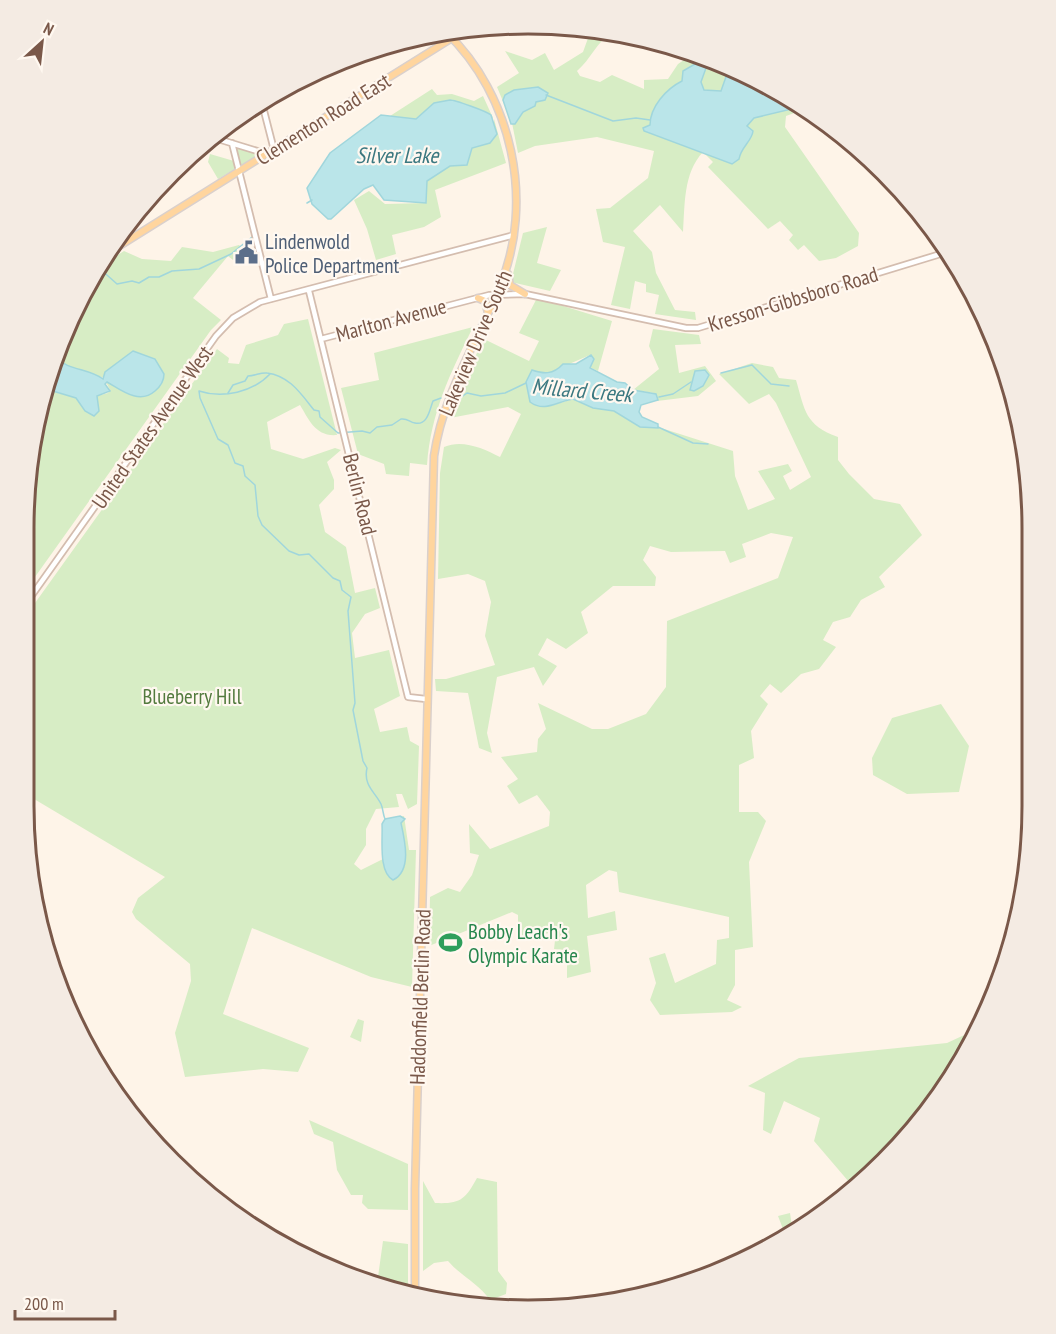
<svg xmlns="http://www.w3.org/2000/svg" width="1056" height="1334" font-family="'PT Sans Narrow',sans-serif">
  <style>
    .green { fill: #d7edc5 }
    .water { fill: #bae5e9; stroke: #a0d6dc; stroke-width: 1.5 }
    .lines { fill: none; stroke-linecap: round; stroke-linejoin: round }
    .stream { stroke: #a0d6dc; stroke-width: 1.5 }
    .minor-casing { stroke: #d4bdaf; stroke-width: 8 }
    .major-casing { stroke: #dad0cc; stroke-width: 9 }
    .minor { stroke: #fff; stroke-width: 4.5 }
    .major { stroke: #ffd59e; stroke-width: 6 }
    .labels { text-anchor: middle; dominant-baseline: central; stroke-width: 4.5; stroke-linejoin: round; paint-order: stroke }
    .street-label { font-size: 21px; fill: #7a5849; stroke: #fff8f0 }
    .service-label { font-size: 21px; fill: #4e5e75; stroke: #fff8f0; text-anchor: start }
    .park-label { font-size: 21px; fill: #527a3d; stroke: #fff8f0 }
    .leisure-label { font-size: 21px; fill: #27864d; stroke: #fff8f0; text-anchor: start }
    .water-label { font-size: 22px; font-style: italic; fill: #3b7880; stroke: #fff8f0 }
    .rim { fill: none; stroke: #7a5849; stroke-width: 3 }
  </style>
  <rect width="100%" height="100%" fill="#fef4e8"/>
  <path class="green" d="M 591,30 L 611,33 C 596,43 591,59 577,71 L 580,76 L 600,82 L 612,75 L 644,89 L 644,80 L 668,79 L 678,64 L 693,54 L 734,70 L 721,91 L 704,90 L 700,85 L 706,68 L 682,81 L 746,125 L 757,115 L 798,105 L 805,109 L 786,116 L 785,127 L 859,233 L 858,246 L 836,258 L 819,261 L 804,245 L 798,250 L 789,240 L 793,235 L 780,221 L 768,229 L 708,167 L 713,162 L 703,152 C 683,173 685,206 683,232 L 660,205 L 633,231 L 652,252 L 656,273 L 675,310 L 695,312 L 696,320 L 655,314 L 659,295 L 646,292 L 646,284 L 635,281 L 630,309 L 611,305 L 625,247 L 603,242 L 596,209 L 610,208 L 648,178 L 654,151 L 597,137 L 535,146 L 518,153 L 512,123 L 497,87 L 519,73 L 505,51 L 532,60 L 545,53 L 554,70 L 583,52 Z
    M 432,89 L 437,95 L 452,94 L 474,101 L 483,96 L 493,118 L 450,100 L 434,103 L 416,119 L 390,116 Z
    M 494,119 L 506,163 L 435,190 L 441,217 L 424,227 L 392,235 L 396,254 L 376,260 L 367,229 L 354,200 L 369,191 L 385,204 L 425,203 L 427,181 L 450,166 L 467,165 L 472,148 L 494,139 Z
    M 235,145 L 259,154 L 260,155 L 241,166 Z
    M 210,154 L 234,161 L 235,169 L 218,179 L 208,162 Z
    M 547,227 L 537,263 L 561,270 L 550,291 L 511,282 L 523,233 Z
    M 239,245 L 244,250 L 233,260 L 228,256 L 193,298 L 221,320 L 211,330 L 25,591 L 25,495 L 46,389 L 76,398 L 85,411 L 99,409 L 95,399 L 97,396 L 108,393 L 110,390 L 106,382 L 144,397 L 105,378 L 70,368 L 55,357 L 91,276 L 97,268 L 124,251 L 142,259 L 171,261 L 182,247 L 213,252 Z
    M 537,298 L 612,321 L 598,371 L 589,367 L 590,355 L 546,374 L 531,371 L 550,406 L 573,399 L 615,411 L 640,427 L 658,427 L 733,451 L 735,476 L 748,510 L 775,499 L 758,471 L 788,464 L 792,471 L 783,476 L 790,490 L 811,477 L 776,403 L 769,394 L 749,404 L 719,374 L 752,363 L 773,367 L 779,378 L 796,380 C 805,411 805,425 838,437 L 838,460 L 849,474 L 874,499 L 900,504 L 922,535 L 879,577 L 885,587 L 861,600 L 850,617 L 833,622 L 823,640 L 836,647 L 819,669 L 801,674 L 781,693 L 770,684 L 760,696 L 768,704 L 751,731 L 754,758 L 739,765 L 739,812 L 758,812 L 766,821 L 749,862 L 753,947 L 735,950 L 735,985 L 727,1000 L 742,1007 L 732,1012 L 660,1015 L 650,1000 L 656,983 L 649,958 L 665,953 L 675,983 L 716,964 L 717,940 L 729,938 L 729,917 L 619,892 L 617,872 L 609,870 L 586,885 L 588,918 L 615,911 L 617,930 L 587,936 L 591,972 L 567,978 L 567,950 L 554,949 L 556,932 L 518,938 L 518,915 L 512,912 L 429,946 L 430,897 L 448,888 L 460,892 L 472,875 L 479,855 L 470,853 L 469,824 L 490,849 L 549,826 L 550,812 L 537,795 L 519,804 L 507,786 L 518,779 L 501,757 L 537,752 L 538,739 L 546,729 L 538,703 L 592,729 L 608,729 L 646,714 L 666,687 L 667,621 L 778,578 L 793,537 L 771,533 L 742,544 L 746,557 L 730,563 L 725,551 L 671,552 L 650,546 L 643,560 L 656,577 L 655,586 L 613,586 L 581,612 L 588,633 L 566,649 L 547,638 L 538,655 L 557,666 L 543,686 L 534,667 L 497,677 L 487,733 L 492,753 L 479,748 L 468,693 L 436,691 L 435,679 L 446,679 L 495,665 L 485,636 L 491,602 L 485,581 L 468,574 L 438,579 L 440,473 L 444,447 C 462,439 483,448 500,457 L 521,414 L 508,407 L 450,418 L 457,393 L 484,339 L 529,361 L 539,341 L 519,333 Z
    M 308,319 L 337,435 C 316,437 309,420 300,405 L 267,422 L 271,449 L 303,459 L 335,448 L 341,450 L 327,462 L 334,480 L 334,489 L 319,505 L 325,532 L 346,547 L 355,593 L 375,588 L 380,608 L 365,614 L 352,633 L 355,658 L 389,650 L 400,696 L 374,709 L 380,732 L 407,727 L 410,741 L 419,746 L 417,804 L 408,809 L 402,794 L 396,794 L 399,807 L 376,809 L 366,829 L 366,845 L 354,864 L 361,870 L 383,859 L 382,822 L 404,816 L 409,850 L 416,850 L 412,987 L 371,977 L 252,928 L 223,1014 L 309,1048 L 298,1072 L 263,1069 L 185,1077 L 175,1033 L 191,981 L 190,964 L 136,919 L 132,912 L 138,898 L 165,877 L 24,793 L 25,617 L 217,349 L 229,358 L 228,363 L 239,364 L 246,345 L 278,335 L 284,324 Z
    M 473,327 C 450,374 431,412 427,465 L 410,463 L 409,476 L 386,474 L 384,464 L 358,454 L 341,388 L 379,380 L 374,353 Z
    M 653,329 L 699,335 L 701,344 L 675,345 L 679,373 L 705,366 L 716,381 L 698,396 L 657,401 L 654,393 L 633,390 L 659,369 L 649,346 Z
    M 941,704 L 969,746 L 959,792 L 907,794 L 873,775 L 872,758 L 892,718 Z
    M 358,1019 L 364,1021 L 361,1042 L 350,1037 Z
    M 975,1030 L 928,1113 L 855,1189 L 814,1141 L 820,1118 L 784,1101 L 771,1134 L 763,1130 L 765,1093 L 748,1086 L 799,1058 L 947,1043 Z
    M 309,1120 L 408,1164 L 408,1210 L 368,1209 L 362,1203 L 363,1195 L 351,1195 L 337,1170 L 333,1142 L 314,1134 Z
    M 477,1178 L 497,1182 L 498,1271 L 507,1283 L 506,1294 L 490,1300 C 478,1283 462,1277 448,1261 L 434,1263 L 423,1271 L 423,1181 L 435,1203 C 460,1204 465,1200 477,1178 Z
    M 790,1213 L 793,1233 L 780,1242 L 783,1229 L 778,1216 Z
    M 383,1241 L 408,1244 L 408,1294 L 377,1284 Z"/>
  <path class="water" d="M 700,61 L 706,68 L 701,82 L 704,90 L 721,91 L 727,74 L 733,69 L 755,84 L 763,83 L 800,107 L 754,118 L 747,126 L 753,131 C 752,141 741,147 739,159 L 732,164 L 644,131 L 643,128 L 650,125 C 650,107 666,89 682,81 L 683,71 Z
    M 538,87 L 548,93 L 545,100 L 536,102 L 535,106 L 523,112 L 515,124 L 511,124 L 503,100 L 505,95 L 514,90 Z
    M 450,100 C 455,100 486,111 491,115 L 497,134 L 490,143 L 472,148 L 467,165 L 450,166 L 427,181 L 426,203 L 384,200 L 373,185 L 364,189 L 331,219 L 328,219 L 312,204 L 307,188 L 330,153 L 381,115 L 416,119 L 434,103 Z
    M 133,351 L 155,359 L 164,374 C 164,381 161,386 155,391 C 139,405 121,390 107,382 L 105,384 L 110,391 L 97,396 L 99,411 L 94,416 L 85,411 L 76,398 L 46,389 L 55,357 C 69,371 88,368 103,379 L 105,372 Z
    M 591,355 L 594,359 L 590,368 L 617,382 L 625,383 L 633,390 L 656,394 L 658,400 L 641,405 L 639,412 L 642,417 L 658,424 L 658,428 L 640,427 L 614,411 L 593,408 L 573,399 C 558,401 545,413 530,402 L 526,382 L 532,370 C 543,374 553,375 563,364 L 576,364 Z
    M 705,370 L 709,375 L 703,386 L 694,391 L 690,390 L 695,371 Z
    M 400,816 L 405,819 L 401,823 C 405,841 412,871 393,880 C 378,872 383,839 382,824 L 385,819 Z"/>
  <g class="lines">
    <path class="stream" d="M 546,95 L 613,121 L 636,118 L 650,120
      M 307,203 L 312,200
      M 98,267 L 117,284 L 132,281 L 139,283 L 149,277 L 159,277 L 172,271 L 199,269 L 231,254 L 252,237
      M 721,373 L 752,365 L 771,384 L 789,386
      M 270,374 C 253,392 223,399 199,391 L 200,398 L 218,439 L 228,445 L 235,463 L 243,466 L 245,476 L 255,485 L 258,516 L 262,525 L 289,551 L 299,555 L 309,554 L 333,578 L 340,581 L 342,590 L 351,597 L 348,611 L 355,703 L 353,710 L 363,761 L 367,768 C 363,785 375,792 381,804 C 383,808 383,815 385,819
      M 228,393 L 233,385 L 245,381 L 248,376 C 255,376 261,372 267,373 C 290,376 301,394 314,410 L 319,411 L 320,417 L 338,433 L 362,431 L 370,433 L 377,427 L 392,425 L 401,419 C 408,418 409,422 415,423 C 428,426 430,408 433,401 L 441,398
      M 454,397 L 460,398 L 467,393 L 481,396 L 505,393 L 526,383
      M 659,397 L 673,394 L 691,382
      M 658,427 L 693,443 L 708,444"/>
    <defs>
      <path id="minor" d="M 262,103 L 274,150
        M 218,139 L 267,154
        M 232,143 L 271,299
        M 309,291 L 408,697 L 426,699
        M 321,339 L 489,295 L 525,294 L 686,328 L 698,328 L 947,252
        M 25,605 L 216,336 L 233,318 L 260,302 L 514,235"/>
      <path id="major" d="M 108,253 L 468,28
        M 508,274 L 510,285 L 525,294
        M 478,298 L 485,301 L 488,313
        M 415,1295 L 415,1189 L 434,456 C 443,393 477,343 500,286 C 535,201 512,95 446,32"/>
    </defs>
    <use href="#minor" class="minor-casing"/>
    <use href="#major" class="major-casing"/>
    <use href="#minor" class="minor"/>
    <use href="#major" class="major"/>
  </g>
  <defs>
    <symbol id="civic-bare" viewBox="-9 -9 18 18"><path d="M-.6-6.5H3V-4.5H.6V-3L4-1V1h2V6H-6V1h2V-1L-.6-3ZM-1.2 2.5V6h2.4V2.5Z" fill="#5c6f8a" stroke="#fff8f0" stroke-width="2.5" paint-order="stroke"/></symbol>
    <symbol id="stadium-bare" viewBox="-9 -9 18 18"><path d="M0-5a6.5 5 0 1 0 0 10a6.5 5 0 1 0 0-10ZM-3.5-1.8h7v3.6h-7Z" fill="#2e9e5b" stroke="#fff8f0" stroke-width="2.5" paint-order="stroke"/></symbol>
  </defs>
  <g fill-rule="evenodd">
    <use href="#civic-bare" x="230" y="236" width="33" height="33"/>
    <use href="#stadium-bare" x="434" y="926" width="33" height="33"/>
  </g>
  <g class="labels">
    <g class="street-label">
      <text transform="translate(323 119) rotate(-32)">Clementon Road East</text>
      <text transform="translate(793 299) rotate(-17)">Kresson-Gibbsboro Road</text>
      <text transform="translate(391 320) rotate(-15)">Marlton Avenue</text>
      <text transform="translate(475 343) rotate(-67)">Lakeview Drive South</text>
      <text transform="translate(152 427) rotate(-55)">United States Avenue West</text>
      <text transform="translate(360 494) rotate(76)">Berlin Road</text>
      <text transform="translate(420 997) rotate(-88)">Haddonfield Berlin Road</text>
    </g>
    <g class="service-label">
      <text x="265" y="241">Lindenwold<tspan x="265" dy="24">Police Department</tspan></text>
    </g>
    <g class="park-label">
      <text x="192" y="696">Blueberry Hill</text>
    </g>
    <g class="leisure-label">
      <text x="468" y="931">Bobby Leach's<tspan x="468" dy="24">Olympic Karate</tspan></text>
    </g>
    <g class="water-label">
      <text x="397" y="155">Silver Lake</text>
      <text transform="translate(582 390) rotate(5)">Millard Creek</text>
    </g>
  </g>
  <path d="M0 0H1056V1334H0ZM528 34H528A494 494 0 0 1 1022 528V806A494 494 0 0 1 528 1300H528A494 494 0 0 1 34 806V528A494 494 0 0 1 528 34Z" fill="#f4ebe3" fill-rule="evenodd"/>
  <path class="rim" d="M528 34H528A494 494 0 0 1 1022 528V806A494 494 0 0 1 528 1300H528A494 494 0 0 1 34 806V528A494 494 0 0 1 528 34Z"/>
  <g transform="translate(42 42) rotate(27)" stroke="#fff8f0" stroke-width="4.5" paint-order="stroke">
  <path d="M0-4.5L10 22L0 15L-10 22Z" fill="#7a5849"/>
  <text y="-9" font-size="16" font-weight="bold" text-anchor="middle" fill="#7a5849">N</text>
  </g>
  <path d="M15 1310v9h100v-9" fill="none" stroke="#7a5849" stroke-width="3"/>
  <text x="24" y="1310" font-size="18" fill="#7a5849" stroke="#fff8f0" stroke-width="4.5" paint-order="stroke">200 m</text>
</svg>
